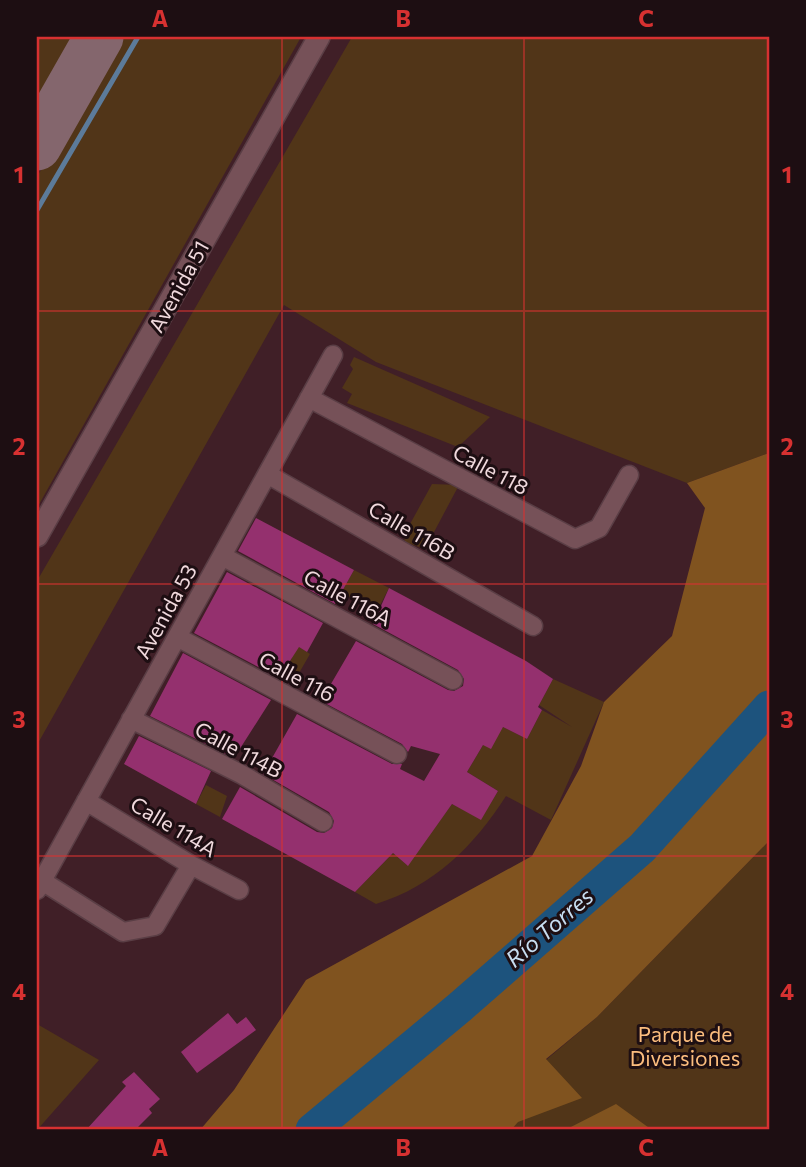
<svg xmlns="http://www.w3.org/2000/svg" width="806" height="1167" font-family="Commissioner,sans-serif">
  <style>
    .green { fill: #513518 }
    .forest { fill: #80531f }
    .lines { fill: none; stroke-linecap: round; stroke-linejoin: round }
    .stream { stroke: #5c7b9a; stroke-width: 5 }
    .river { stroke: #1d537d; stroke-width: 33 }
    .taxiway { stroke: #84666d; stroke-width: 49 }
    .building { fill: #94306e }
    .minor-casing { stroke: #5a3e45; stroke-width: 21 }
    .secondary-casing { stroke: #5a3e45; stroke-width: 24 }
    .minor { stroke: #765158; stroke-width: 18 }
    .secondary { stroke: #765158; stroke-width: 21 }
    .grid { fill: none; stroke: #d73131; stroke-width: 2; stroke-opacity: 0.55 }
    .labels { text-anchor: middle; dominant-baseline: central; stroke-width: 6; stroke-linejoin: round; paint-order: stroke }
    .street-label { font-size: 21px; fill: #f0d9dd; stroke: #1d0e12 }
    .park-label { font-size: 21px; fill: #fcbd7e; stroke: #1d0e12 }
    .water-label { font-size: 23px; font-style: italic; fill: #c7ddf1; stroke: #1d0e12 }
    .neatline { fill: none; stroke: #d73131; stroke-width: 2.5 }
    .grid-label { font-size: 23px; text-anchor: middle; font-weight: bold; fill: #d73131 }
  </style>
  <rect width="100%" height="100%" fill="#401f27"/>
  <path class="green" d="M 37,37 L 80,37 L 37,113 Z
    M 117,37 L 301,37 L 37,508 L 37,177 Z
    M 352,37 L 769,37 L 769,453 L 687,483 L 376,362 L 284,305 L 37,745 L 37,581 Z
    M 354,357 L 490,417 L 458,447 L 347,403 L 352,394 L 342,388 L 353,369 L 350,365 Z
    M 432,484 L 459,485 L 425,549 L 405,542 L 404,535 Z
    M 354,570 L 389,588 L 377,611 L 341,593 Z
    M 292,642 L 310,654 L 295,680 L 281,677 L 292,658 Z
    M 553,679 L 604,702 L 551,820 L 506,796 C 474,846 434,886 376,904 L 355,892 L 393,853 L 407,865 L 452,804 L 481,819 L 498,791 L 467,772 L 483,745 L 503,727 L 527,739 L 542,710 L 572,727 L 539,705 Z
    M 206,785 L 227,796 L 220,817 L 196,804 Z
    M 769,841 L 769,1130 L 463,1130 L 597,1017 Z
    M 37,1024 L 99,1060 L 37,1130 Z"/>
  <path class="forest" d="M 769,453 L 769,841 L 597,1017 L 546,1059 L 582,1098 L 518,1122 L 511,1130 L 200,1130 L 234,1090 L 306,980 L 532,856 L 581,766 L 604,702 L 672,636 L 705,508 L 687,483 Z
    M 616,1104 L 652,1130 L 565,1130 Z"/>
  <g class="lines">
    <path class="stream" d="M 37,210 L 138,37"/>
    <path class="river" d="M 312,1130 L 460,1007 L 642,848 L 769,707"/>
    <path class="taxiway" d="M 37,146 L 99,37"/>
  </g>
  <path class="building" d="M 256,518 L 354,570 L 335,604 L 238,551 Z
    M 227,572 L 323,623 L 307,652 L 299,647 L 279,678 L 194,633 Z
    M 389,588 L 526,661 L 553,679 L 538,707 L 542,710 L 527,739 L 503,727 L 491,749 L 483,745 L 467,772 L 498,791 L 481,820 L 452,804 L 408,866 L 393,853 L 355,892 L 222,819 L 240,787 L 317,832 L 324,833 L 332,828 L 334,821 L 329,812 L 263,774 L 297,714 L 392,764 L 402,764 L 400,769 L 424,781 L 440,754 L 411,746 L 408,752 L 402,744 L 321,701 L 356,641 L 448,690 L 454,691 L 463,686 L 464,679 L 458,670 L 373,624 Z
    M 183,653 L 271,700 L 234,758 L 150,716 Z
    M 139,736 L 211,771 L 196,804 L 124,764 Z
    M 228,1013 L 237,1024 L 246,1017 L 256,1030 L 197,1073 L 181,1052 Z
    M 134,1072 L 160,1099 L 149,1109 L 152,1113 L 135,1130 L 86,1130 L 126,1086 L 122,1082 Z"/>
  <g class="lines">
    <defs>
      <path id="minor" d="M 309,398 L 575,539 L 599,528 L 629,475
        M 267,474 L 533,626
        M 222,556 L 453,680
        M 177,637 L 397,754
        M 131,719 L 241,774 L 323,822
        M 86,801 L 191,865 L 239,890
        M 42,881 L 123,932 L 155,926 L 191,865
        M 37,890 L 333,355"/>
      <path id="secondary" d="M 37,536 L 319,37"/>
    </defs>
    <use href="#minor" class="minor-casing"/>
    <use href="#secondary" class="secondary-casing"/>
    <use href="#minor" class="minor"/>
    <use href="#secondary" class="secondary"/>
  </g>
  <path class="grid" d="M 282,37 L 282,1130M 524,37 L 524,1130M 37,311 L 769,311M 37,584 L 769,584M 37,856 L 769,856"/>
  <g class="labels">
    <g class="street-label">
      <text transform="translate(178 286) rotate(-61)">Avenida 51</text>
      <text transform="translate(491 469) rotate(28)">Calle 118</text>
      <text transform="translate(412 530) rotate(30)">Calle 116B</text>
      <text transform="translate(348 597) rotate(28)">Calle 116A</text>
      <text transform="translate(165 611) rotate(-61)">Avenida 53</text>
      <text transform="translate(297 676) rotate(28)">Calle 116</text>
      <text transform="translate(239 749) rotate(28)">Calle 114B</text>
      <text transform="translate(174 826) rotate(31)">Calle 114A</text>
    </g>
    <g class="park-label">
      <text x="685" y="1033">Parque de<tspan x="685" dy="24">Diversiones</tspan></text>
    </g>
    <g class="water-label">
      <text transform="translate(549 927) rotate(-41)">Río Torres</text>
    </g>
  </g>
  <rect width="806" height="1167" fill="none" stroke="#1d0e12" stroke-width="77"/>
  <rect x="38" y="38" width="730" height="1090" class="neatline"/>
  <g class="grid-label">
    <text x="160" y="27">A</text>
    <text x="403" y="27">B</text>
    <text x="646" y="27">C</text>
    <text x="19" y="183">1</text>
    <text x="787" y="183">1</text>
    <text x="19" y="455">2</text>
    <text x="787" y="455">2</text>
    <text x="19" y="728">3</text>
    <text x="787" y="728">3</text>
    <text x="19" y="1000">4</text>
    <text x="787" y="1000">4</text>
    <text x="160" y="1156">A</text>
    <text x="403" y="1156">B</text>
    <text x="646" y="1156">C</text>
  </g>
</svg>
